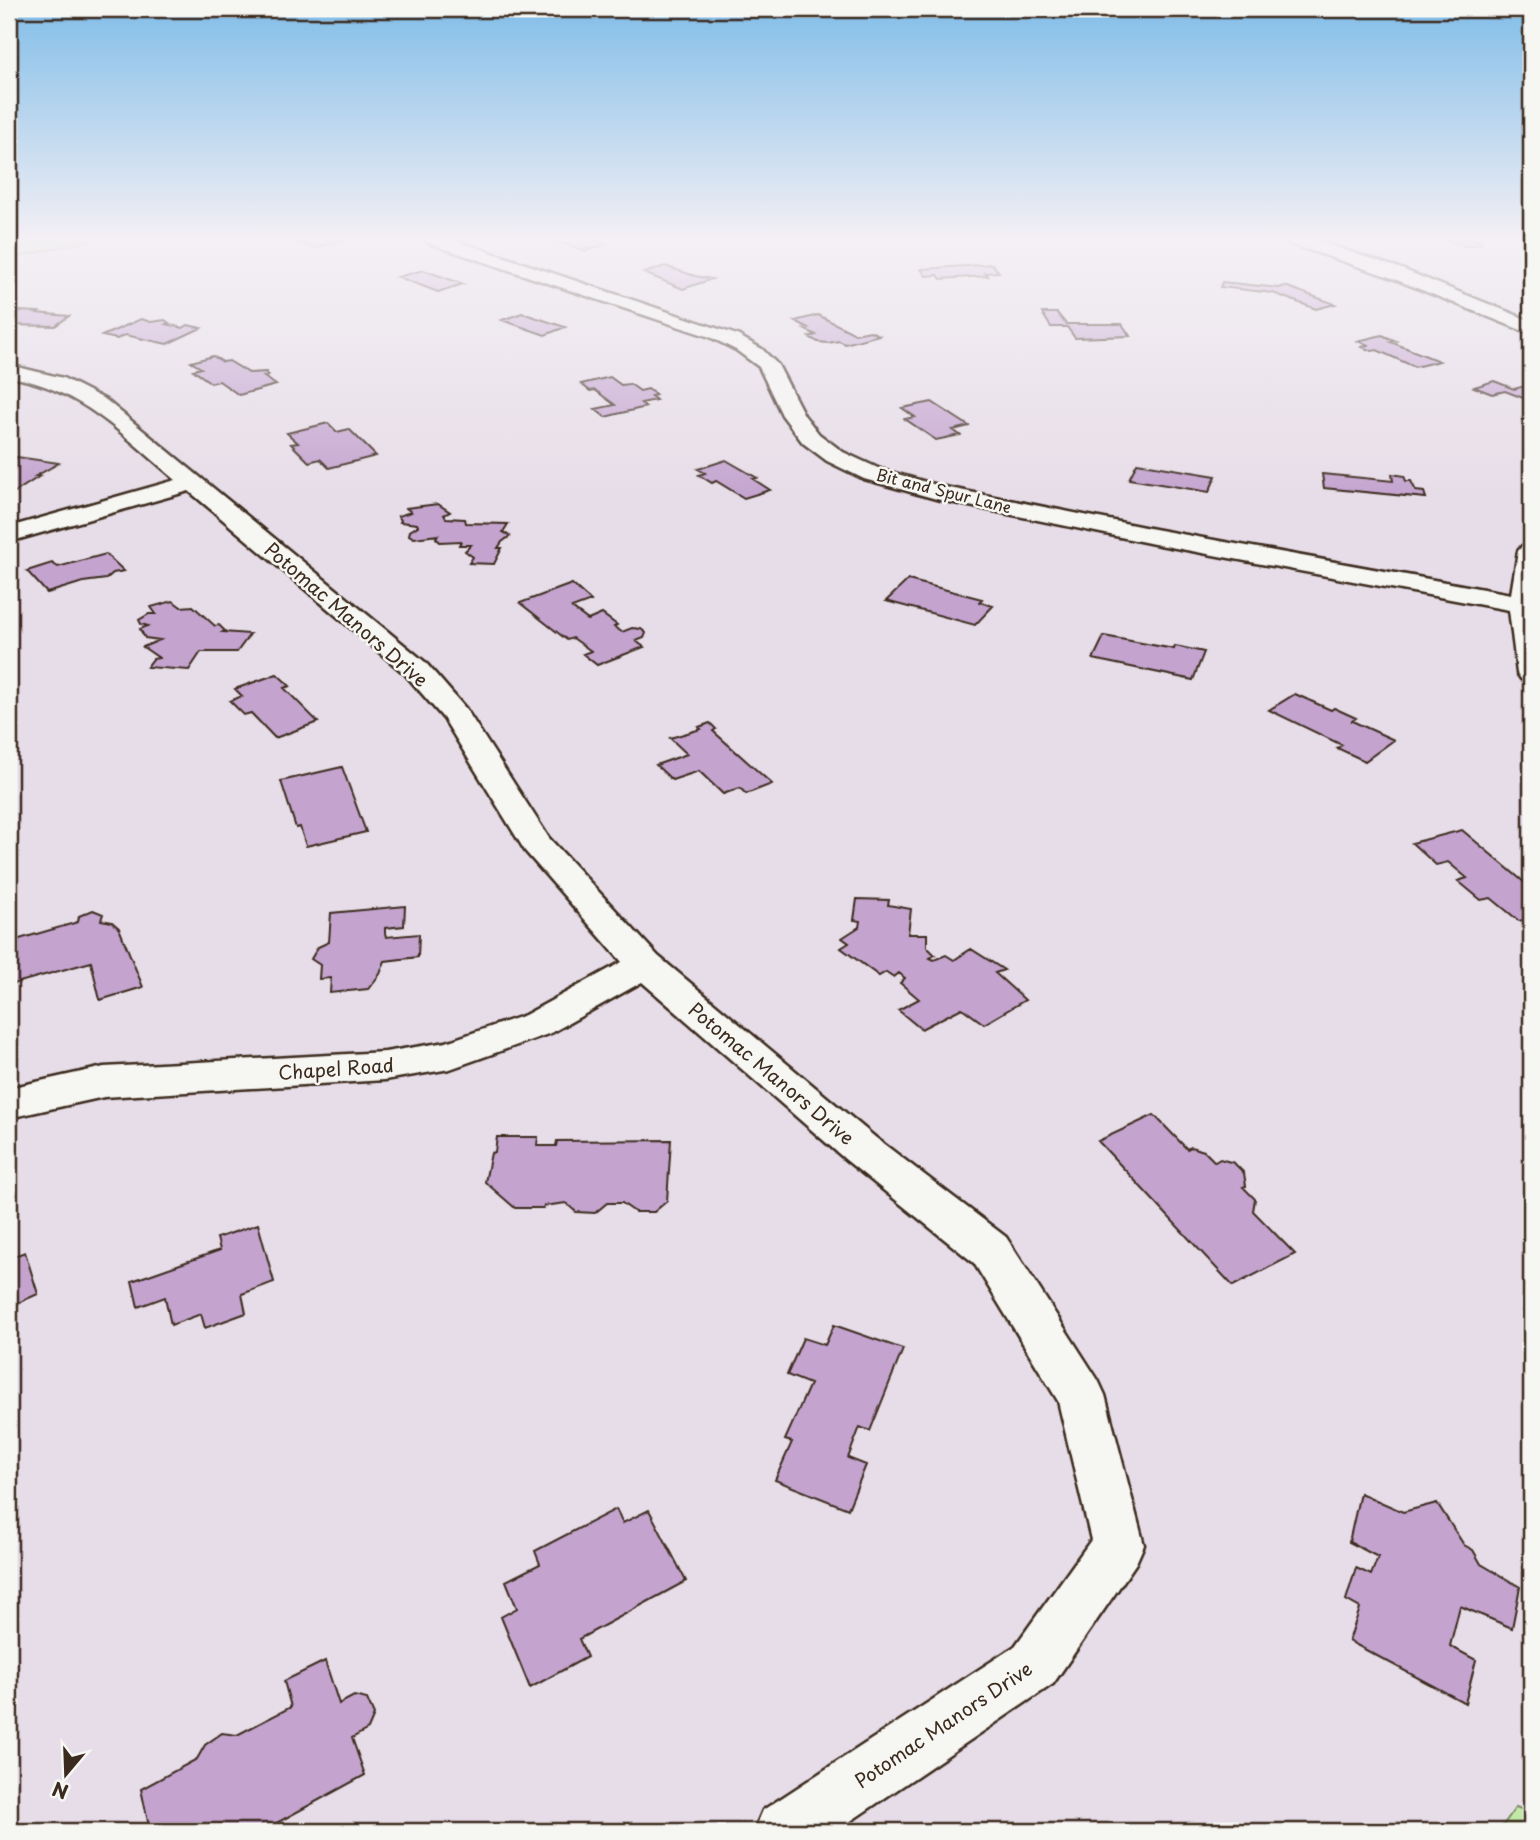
<svg xmlns="http://www.w3.org/2000/svg" width="1540" height="1840" font-family="'Playpen Sans',sans-serif">
  <style>
    .green { fill: #c1eaa6; stroke: #7e8a62; stroke-width: 2 }
    .building { fill: #c4a4cf; stroke: #3b2a1e; stroke-width: 2 }
    .lines { fill: none; stroke-linecap: round; stroke-linejoin: round }
    .minor-casing { stroke: #3b2a1e; stroke-width: 5 }
    .minor { fill: #f6f6f2; fill-rule: evenodd }
    .labels { text-anchor: middle; dominant-baseline: central; stroke-width: 5; stroke-linejoin: round; paint-order: stroke }
    .far-street-label { font-size: 16px; fill: #3b2a1e; stroke: #f6f6f2 }
    .street-label { font-size: 19px; fill: #3b2a1e; stroke: #f6f6f2 }
  </style>
  <rect width="100%" height="100%" fill="#e7dde8"/>
  <filter id="ink" filterUnits="userSpaceOnUse"><feTurbulence type="fractalNoise" baseFrequency=".0143" numOctaves="2"/><feDisplacementMap in="SourceGraphic" scale="14" xChannelSelector="R" yChannelSelector="G"/><feConvolveMatrix kernelMatrix="1 2 1 2 8 2 1 2 1" color-interpolation-filters="sRGB"/></filter>
  <g filter="url(#ink)">
    <path class="green" d="M 38,239 L 96,239 L 9,259 L 9,245 Z
      M 1516,1807 L 1531,1813 L 1531,1831 L 1499,1831 Z"/>
    <path class="building" d="M 285,239 L 341,239 L 343,240 L 315,248 Z
      M 548,239 L 592,239 L 607,244 L 586,251 Z
      M 1442,239 L 1483,239 L 1477,241 L 1481,243 L 1467,246 Z
      M 992,264 L 999,272 L 985,273 L 988,276 L 941,279 L 938,275 L 926,276 L 921,269 Z
      M 665,266 L 695,276 L 712,279 L 683,289 L 644,273 Z
      M 423,270 L 463,284 L 438,292 L 398,277 Z
      M 1222,282 L 1279,288 L 1285,286 L 1335,304 L 1316,309 L 1273,293 L 1220,287 Z
      M 20,311 L 38,312 L 36,313 L 69,316 L 55,326 L 9,325 L 9,314 Z
      M 522,313 L 565,327 L 545,335 L 502,320 Z
      M 1042,313 L 1057,313 L 1066,324 L 1122,324 L 1130,336 L 1075,338 L 1067,327 L 1051,327 Z
      M 818,315 L 855,334 L 870,331 L 879,335 L 845,344 L 839,341 L 828,343 L 818,342 L 809,337 L 816,335 L 804,329 L 808,328 L 795,321 Z
      M 141,319 L 151,322 L 165,320 L 169,323 L 166,324 L 183,328 L 188,325 L 201,328 L 167,344 L 125,335 L 117,339 L 102,336 Z
      M 1382,335 L 1396,341 L 1391,342 L 1439,361 L 1415,367 L 1377,350 L 1372,351 L 1362,347 L 1368,345 L 1358,341 Z
      M 213,356 L 223,362 L 229,361 L 249,373 L 266,372 L 268,375 L 263,376 L 276,385 L 239,395 L 219,381 L 211,383 L 193,370 L 201,368 L 191,362 Z
      M 610,377 L 621,385 L 630,384 L 640,391 L 648,389 L 656,395 L 651,396 L 656,400 L 641,403 L 646,407 L 605,417 L 595,409 L 615,405 L 595,390 L 590,391 L 581,384 Z
      M 1494,381 L 1514,389 L 1525,386 L 1531,389 L 1531,401 L 1505,391 L 1492,394 L 1474,387 Z
      M 932,402 L 969,426 L 953,430 L 960,435 L 936,440 L 905,419 L 915,417 L 902,408 Z
      M 328,423 L 337,432 L 349,429 L 376,456 L 329,468 L 320,459 L 309,462 L 291,444 L 298,443 L 287,433 Z
      M 17,457 L 59,463 L 36,476 L 40,476 L 9,496 L 9,467 L 13,464 L 9,462 Z
      M 726,460 L 757,478 L 753,479 L 770,490 L 744,498 L 716,481 L 712,483 L 699,475 L 705,473 L 698,469 Z
      M 1137,463 L 1216,476 L 1209,492 L 1129,479 Z
      M 1322,474 L 1393,481 L 1392,474 L 1404,476 L 1406,481 L 1411,481 L 1416,491 L 1424,492 L 1426,498 L 1324,488 Z
      M 438,504 L 450,512 L 444,515 L 446,518 L 465,519 L 466,523 L 508,524 L 503,532 L 510,536 L 502,542 L 498,548 L 502,548 L 494,564 L 469,563 L 473,557 L 465,551 L 471,545 L 459,545 L 461,541 L 440,542 L 436,538 L 438,535 L 414,538 L 409,535 L 410,531 L 418,526 L 417,524 L 400,522 L 401,520 L 398,516 L 411,512 L 406,508 Z
      M 106,554 L 124,571 L 113,573 L 106,579 L 83,582 L 47,593 L 27,571 L 52,563 L 58,567 Z
      M 908,580 L 982,599 L 979,602 L 993,606 L 975,625 L 886,601 Z
      M 572,584 L 591,601 L 572,608 L 588,620 L 602,614 L 617,625 L 614,627 L 622,632 L 632,628 L 641,629 L 646,633 L 644,638 L 636,641 L 644,647 L 597,665 L 583,654 L 591,651 L 573,638 L 567,640 L 520,603 Z
      M 173,601 L 181,607 L 193,606 L 215,626 L 219,625 L 225,631 L 223,632 L 250,634 L 237,652 L 201,652 L 189,670 L 147,667 L 153,659 L 159,658 L 143,647 L 160,640 L 145,638 L 140,629 L 148,626 L 141,624 L 139,620 L 149,614 L 156,614 L 151,607 Z
      M 1104,636 L 1174,649 L 1175,646 L 1204,652 L 1193,680 L 1093,659 Z
      M 277,674 L 290,686 L 284,688 L 318,722 L 275,738 L 251,713 L 244,715 L 230,701 L 242,696 L 235,689 Z
      M 1295,694 L 1331,710 L 1334,708 L 1356,718 L 1352,721 L 1394,740 L 1365,761 L 1337,748 L 1342,745 L 1269,710 Z
      M 710,723 L 716,729 L 713,731 L 772,784 L 746,794 L 740,788 L 723,794 L 699,771 L 672,780 L 656,765 L 687,754 L 670,738 L 701,729 L 699,727 Z
      M 342,767 L 366,832 L 306,846 L 300,827 L 296,828 L 281,781 Z
      M 1462,830 L 1531,888 L 1531,918 L 1519,921 L 1491,898 L 1481,900 L 1458,881 L 1467,878 L 1448,862 L 1436,865 L 1412,843 Z
      M 857,899 L 889,900 L 888,905 L 911,909 L 908,934 L 927,934 L 927,947 L 935,955 L 930,958 L 934,960 L 946,955 L 954,960 L 971,949 L 1004,970 L 995,973 L 1025,1000 L 984,1024 L 962,1008 L 921,1029 L 898,1010 L 919,999 L 900,983 L 905,978 L 899,973 L 894,977 L 886,972 L 879,976 L 841,948 L 849,943 L 842,938 L 859,927 L 860,921 L 854,920 Z
      M 405,906 L 404,926 L 385,928 L 385,933 L 386,937 L 419,934 L 418,957 L 385,961 L 380,974 L 368,989 L 330,993 L 331,978 L 319,979 L 320,965 L 311,959 L 318,947 L 329,942 L 331,913 Z
      M 93,910 L 103,914 L 101,920 L 112,922 L 119,928 L 143,987 L 100,1000 L 91,962 L 9,985 L 9,942 L 78,922 L 79,916 Z
      M 1154,1115 L 1187,1149 L 1191,1147 L 1204,1151 L 1215,1162 L 1220,1159 L 1234,1163 L 1244,1173 L 1246,1186 L 1243,1187 L 1255,1199 L 1253,1211 L 1295,1254 L 1233,1286 L 1098,1141 Z
      M 497,1137 L 538,1137 L 537,1146 L 556,1146 L 557,1141 L 671,1140 L 667,1201 L 654,1212 L 635,1212 L 622,1203 L 607,1203 L 595,1213 L 576,1212 L 566,1203 L 544,1206 L 543,1208 L 515,1208 L 485,1182 L 491,1153 L 495,1152 Z
      M 258,1224 L 274,1282 L 242,1294 L 246,1313 L 205,1328 L 201,1314 L 171,1325 L 165,1297 L 138,1307 L 132,1281 L 220,1250 L 217,1238 Z
      M 25,1252 L 38,1294 L 9,1307 L 9,1258 Z
      M 834,1325 L 903,1349 L 870,1431 L 860,1427 L 848,1458 L 866,1465 L 848,1509 L 775,1480 L 792,1442 L 785,1440 L 810,1384 L 787,1375 L 803,1338 L 825,1345 Z
      M 1360,1493 L 1403,1512 L 1437,1503 L 1464,1545 L 1473,1550 L 1481,1564 L 1520,1587 L 1512,1628 L 1460,1606 L 1450,1646 L 1476,1660 L 1465,1703 L 1349,1641 L 1360,1608 L 1346,1600 L 1356,1568 L 1371,1575 L 1378,1557 L 1349,1542 Z
      M 616,1509 L 623,1523 L 649,1510 L 686,1581 L 579,1639 L 587,1657 L 530,1688 L 501,1617 L 517,1608 L 506,1581 L 540,1564 L 535,1551 Z
      M 325,1661 L 339,1704 L 354,1696 L 367,1699 L 374,1715 L 368,1729 L 352,1738 L 365,1775 L 262,1831 L 150,1831 L 141,1789 L 197,1759 L 205,1745 L 222,1733 L 237,1735 L 291,1707 L 284,1681 Z"/>
    <g class="lines">
      <defs>
        <path id="minor" d="M 426,239 L 451,239 L 737,335 L 762,349 L 778,365 L 804,415 L 819,434 L 843,452 L 880,469 L 940,486 L 1154,529 L 1511,594 L 1518,551 L 1522,546 L 1531,544 L 1531,681 L 1521,679 L 1517,673 L 1509,610 L 1154,544 L 940,500 L 864,479 L 827,461 L 803,443 L 782,415 L 759,367 L 736,350 L 710,337 L 428,243 Z
          M 1286,239 L 1311,239 L 1399,268 L 1531,321 L 1531,334 L 1387,276 L 1288,243 Z
          M 9,365 L 63,378 L 106,400 L 425,662 L 466,709 L 549,838 L 658,956 L 876,1138 L 1006,1237 L 1098,1380 L 1105,1395 L 1144,1545 L 1136,1563 L 1053,1684 L 836,1831 L 754,1831 L 763,1810 L 1015,1646 L 1091,1540 L 1058,1401 L 974,1263 L 846,1160 L 642,982 L 551,1033 L 450,1069 L 385,1080 L 104,1097 L 9,1118 L 9,1088 L 104,1067 L 385,1052 L 446,1042 L 525,1015 L 622,962 L 525,851 L 444,719 L 405,674 L 189,491 L 9,542 L 9,527 L 176,480 C 124,436 79,387 9,377 Z"/>
      </defs>
      <use href="#minor" class="minor-casing"/>
      <use href="#minor" class="minor"/>
    </g>
  </g>
  <linearGradient id="sky" x2="0" y2="1"><stop stop-color="#81bde8"/><stop offset="0.48" stop-color="#f4f0f5"/><stop offset="1" stop-color="#f4f0f5" stop-opacity="0"/></linearGradient>
  <rect width="1540" height="497" fill="url(#sky)"/>
  <g class="labels">
    <g class="far-street-label">
      <text transform="translate(944 490) rotate(14)">Bit and Spur Lane</text>
    </g>
    <g class="street-label">
      <text transform="translate(347 614) rotate(41)">Potomac Manors Drive</text>
      <text transform="translate(336 1068) rotate(-4)">Chapel Road</text>
      <text transform="translate(772 1073) rotate(40)">Potomac Manors Drive</text>
      <text transform="translate(943 1724) rotate(-34)">Potomac Manors Drive</text>
    </g>
  </g>
  <rect width="1540" height="1840" fill="none" stroke="#f6f6f2" stroke-width="35"/>
  <rect x="18" y="18" width="1505" height="1805" fill="none" stroke="#3b2a1e" stroke-width="2.5" filter="url(#ink)"/>
  <g transform="translate(66 1774) rotate(199)" stroke="#f6f6f2" stroke-width="5" paint-order="stroke">
  <path d="M0-5L12 26L0 18L-12 26Z" fill="#3b2a1e"/>
  <text y="-10" font-size="19" font-weight="bold" text-anchor="middle" fill="#3b2a1e">N</text>
  </g>
</svg>
